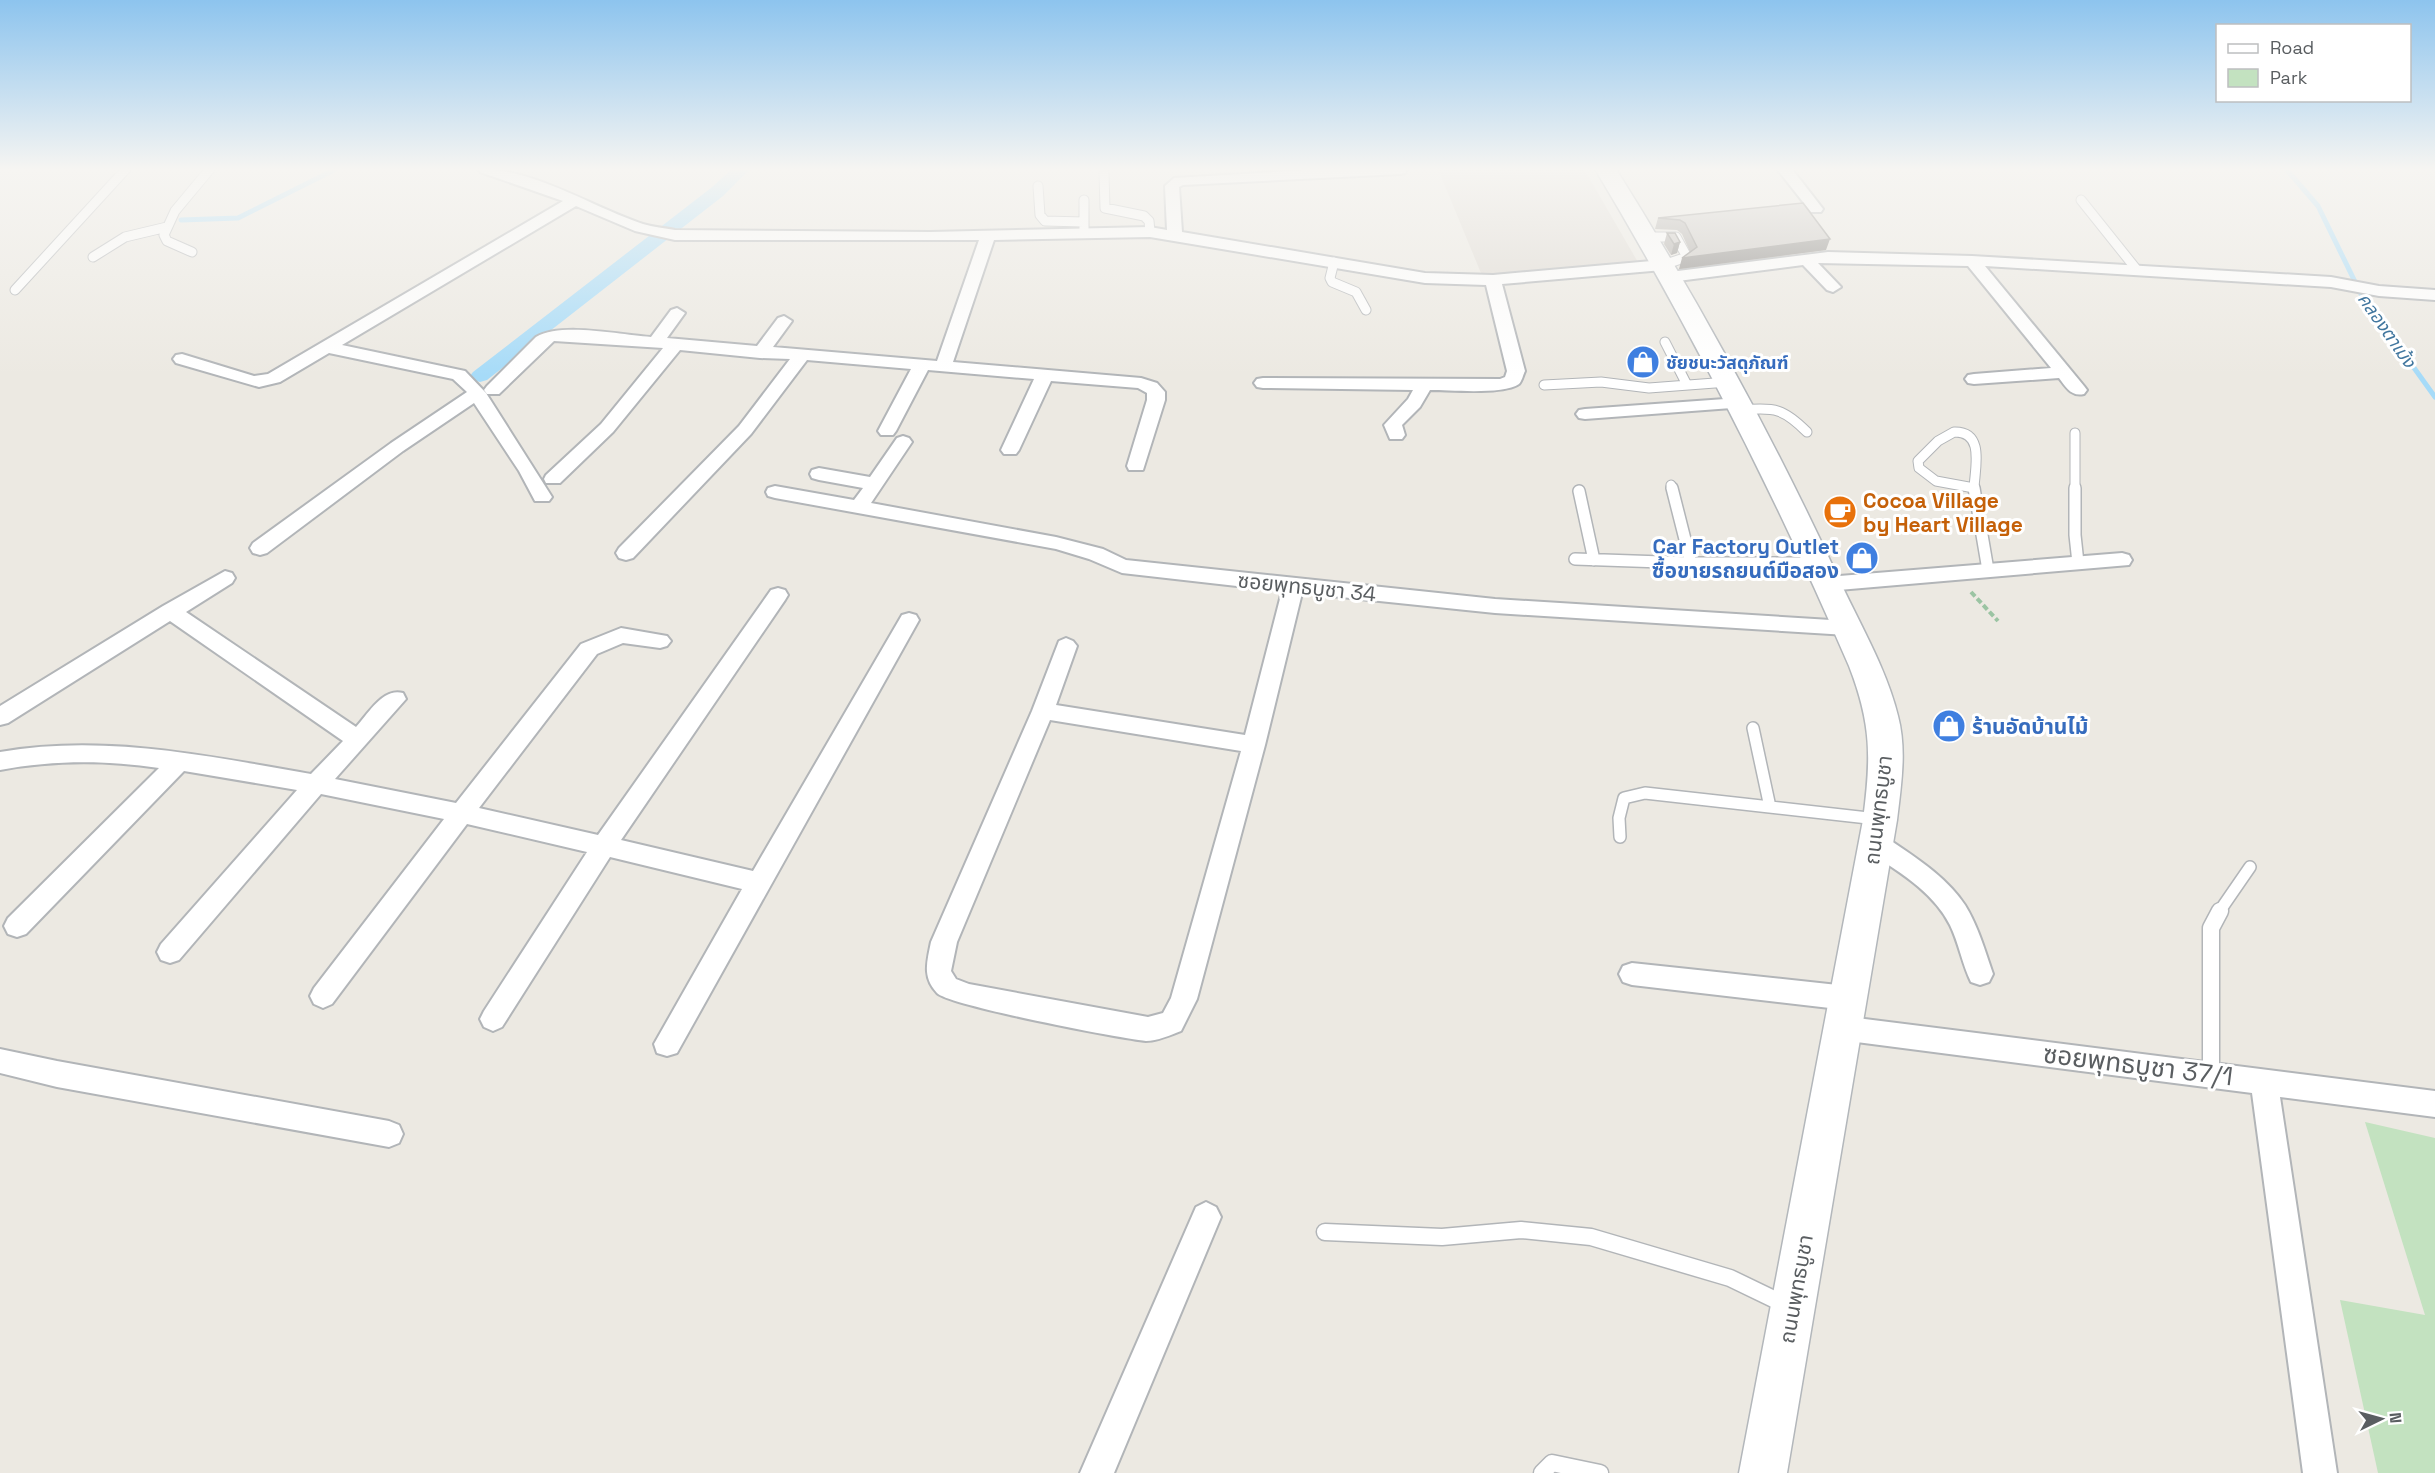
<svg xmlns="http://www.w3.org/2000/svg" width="2435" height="1473" font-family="'Space Grotesk','Noto Sans Thai',sans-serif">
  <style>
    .education { fill: #dfdad3 }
    .green { fill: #c3e2c0 }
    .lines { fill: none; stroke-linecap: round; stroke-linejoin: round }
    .stream { stroke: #a6dbf8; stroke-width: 5 }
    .canal { fill: #a6dbf8; fill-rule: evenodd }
    .lane-far2-casing { stroke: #b2b5b8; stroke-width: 11 }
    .lane-far1-casing { stroke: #b2b5b8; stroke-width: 14 }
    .lane-casing { stroke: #b2b5b8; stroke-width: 19 }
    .street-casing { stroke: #b2b5b8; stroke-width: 4 }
    .secondary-casing { stroke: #b3b7bb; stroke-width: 3 }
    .path { stroke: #9bc4a3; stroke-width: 4; stroke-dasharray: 6 3; stroke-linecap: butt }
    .lane-far2 { stroke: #fff; stroke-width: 9 }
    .lane-far1 { stroke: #fff; stroke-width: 11 }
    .lane { stroke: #fff; stroke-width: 16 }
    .street { fill: #fff; fill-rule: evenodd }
    .secondary { fill: #fff; fill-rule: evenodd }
    .wall { fill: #ada9a5 }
    .shaded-wall { fill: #8d8a86 }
    .building { fill: #c9c5c0; stroke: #8d8a86; stroke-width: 1.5 }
    .labels { text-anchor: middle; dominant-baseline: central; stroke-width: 6; stroke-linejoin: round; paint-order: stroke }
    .far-water-label { font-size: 18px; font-style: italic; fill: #42779f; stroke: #fff }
    .far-shop-label { font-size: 18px; font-weight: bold; fill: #366cbe; stroke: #fff; text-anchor: start }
    .food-label { font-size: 21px; font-weight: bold; fill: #c56008; stroke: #fff; text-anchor: start }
    .shop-label { font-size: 21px; font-weight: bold; fill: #366cbe; stroke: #fff; text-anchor: end }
    .street-label { font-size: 21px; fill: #5a5e61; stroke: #fff }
    .near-street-label { font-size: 26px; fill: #5a5e61; stroke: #fff }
  </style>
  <rect width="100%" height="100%" fill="#ece9e2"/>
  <path class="education" d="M 1438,169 L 1584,169 L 1639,264 L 1483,278 Z"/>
  <path class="green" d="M 2365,1122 L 2435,1138 L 2435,1473 L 2378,1473 L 2340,1300 L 2425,1315 Z"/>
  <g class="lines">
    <path class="stream" d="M 2286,169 L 2318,206 L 2361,294 L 2435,397
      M 181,220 L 238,218 L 336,169"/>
    <path class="canal" d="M 732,169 L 750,169 L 723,196 L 487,380 L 480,382 L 473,380 L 470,376 L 473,372 L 711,188 Z"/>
    <defs>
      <path id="lane-far2" d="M 1104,173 L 1105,208 L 1144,216 L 1149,221 L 1150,232
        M 1038,186 L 1040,215 L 1045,221 L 1084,222
        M 1084,200 L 1084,229
        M 2081,200 L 2137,270
        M 1648,237 L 1676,237 L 1687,257 L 1663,265
        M 192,252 L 167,241 L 164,235 L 175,211 L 210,169
        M 93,257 L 125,237 L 167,227
        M 1334,262 L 1330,278 L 1332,282 L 1356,292 L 1366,310
        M 15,290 L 126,169
        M 1665,342 L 1686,383
        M 1544,385 L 1601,382 L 1649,388 L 1728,382
        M 1743,410 C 1775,407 1784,409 1807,432
        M 1954,432 C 1985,431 1975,468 1974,488 L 1936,481 L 1919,468 L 1918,461 L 1938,441 Z
        M 2075,433 L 2075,489
        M 1671,485 L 1672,489"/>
      <path id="lane-far1" d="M 1672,488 L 1691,563
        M 1974,488 L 1988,570
        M 2075,488 L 2075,535 L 2078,563
        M 1579,491 L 1594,560
        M 1575,559 L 1691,563 L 1817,563
        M 1753,728 L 1770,807
        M 1620,837 L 1619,818 L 1624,798 L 1645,793 L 1877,819
        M 2219,912 L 2250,867"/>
      <path id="lane" d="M 2211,1074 L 2211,928 L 2220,911
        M 1325,1232 L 1442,1237 L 1521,1230 L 1591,1237 L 1730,1278 L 1786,1305
        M 1542,1473 L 1552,1463 L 1600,1473"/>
      <path id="street" d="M 478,169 C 536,169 589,206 643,224 C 653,227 665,228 675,230 L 930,232 L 1150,227 L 1167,230 L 1165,186 L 1174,178 L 1326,169 L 1407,169 L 1405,173 L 1400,174 L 1183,185 L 1179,187 L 1182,232 L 1425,273 L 1493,275 L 1663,260 L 1671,265 L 1663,270 L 1502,284 L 1525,371 C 1523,375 1522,381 1519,384 C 1504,395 1450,390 1430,390 L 1420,407 L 1402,425 L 1405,435 L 1402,439 L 1390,439 L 1384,425 L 1408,399 L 1413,390 L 1263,388 L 1257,387 L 1254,383 L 1257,379 L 1263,378 L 1500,379 L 1505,377 L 1507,371 L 1486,285 L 1425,283 L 1150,237 L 994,240 L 953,362 L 1141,378 L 1157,383 L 1165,392 L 1165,400 L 1143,470 L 1129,470 L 1127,466 L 1147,400 L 1147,393 L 1138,388 L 1051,381 L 1019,450 L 1016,454 L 1004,454 L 1001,450 L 1034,379 L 928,370 L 896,431 L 893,435 L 881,435 L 878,431 L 911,369 L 807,360 L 751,434 L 633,558 L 626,560 L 619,558 L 616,553 L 619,548 L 739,426 L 790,359 L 760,358 L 680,350 L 613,432 L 560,483 L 546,483 L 544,479 L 546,475 L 601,424 L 663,348 L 554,341 L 499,394 L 487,394 L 484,390 L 487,386 L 536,337 C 562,322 620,335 651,337 L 671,310 L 677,308 L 685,313 L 667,338 L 757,346 L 778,318 L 784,316 L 792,321 L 773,347 L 937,361 L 979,240 L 675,240 L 635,231 L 576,206 L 342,345 L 465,371 L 486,393 L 552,497 L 549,501 L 535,501 L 519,471 L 474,403 L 403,451 L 267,553 L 260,555 L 253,553 L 250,548 L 253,543 L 391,443 L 467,392 L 453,379 L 329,353 L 280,382 L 259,387 L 176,363 L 173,359 L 176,355 L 182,354 L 254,376 L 268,374 L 563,201 L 480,172 Z
        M 1777,169 L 1792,169 L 1823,209 L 1821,212 L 1811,212 Z
        M 1828,252 L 1972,256 L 2331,277 L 2379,286 L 2435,290 L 2435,300 L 2379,296 L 2331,287 L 1985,266 L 2084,386 L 2087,390 L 2084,394 C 2071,397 2066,387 2059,378 L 1974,384 L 1968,383 L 1965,379 L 1968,375 L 1974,374 L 2051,368 L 1968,266 L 1818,263 L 1841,287 L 1833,292 L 1827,290 L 1803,265 L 1670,282 L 1662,277 L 1670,272 Z
        M 1739,398 L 1745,399 L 1748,403 L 1745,407 L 1585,419 L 1579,418 L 1576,414 L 1579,410 L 1585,409 Z
        M 903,436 L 909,438 L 912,442 L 871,503 L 1056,537 L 1103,549 L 1126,560 L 1495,599 L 1847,621 L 1854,623 L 1857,628 L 1854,633 L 1847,635 L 1495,613 L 1302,593 L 1265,745 L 1197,999 L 1181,1031 C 1171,1035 1157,1041 1146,1041 C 1122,1039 947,1005 937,993 C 922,977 927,962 931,942 L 1032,711 L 1059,641 L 1066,638 L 1073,641 L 1077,646 L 1056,705 L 1245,735 L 1282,591 L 1122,573 L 1089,559 L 1056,549 L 775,498 L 768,496 L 766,492 L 768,488 L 775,486 L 854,500 L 863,488 L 819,480 L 812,478 L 810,474 L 812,470 L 819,468 L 870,477 L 897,438 ZM 1050,720 L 1241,751 L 1171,998 L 1163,1013 L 1148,1017 L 969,984 L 956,979 L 951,971 L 957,942 Z
        M 2122,553 L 2129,555 L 2132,560 L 2129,565 L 1827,591 L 1820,589 L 1817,584 L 1820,579 L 1827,577 Z
        M 225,571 L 232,573 L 235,578 L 232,583 L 186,612 L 356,727 C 368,714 383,687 403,693 L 406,699 L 335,779 L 456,803 L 581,644 L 621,628 L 667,636 L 671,641 L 667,646 L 660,648 L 623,643 L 597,654 L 479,808 L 598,835 L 771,590 L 778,588 L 785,590 L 788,595 L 785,600 L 621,840 L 753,871 L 902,615 L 909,613 L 916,615 L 919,620 L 677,1053 L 667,1056 L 657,1053 L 654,1044 L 742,889 L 610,857 L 502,1027 L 493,1031 L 484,1027 L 480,1019 L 484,1011 L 587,852 L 467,824 L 332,1004 L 323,1008 L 314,1004 L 310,996 L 314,988 L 444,819 L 321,794 L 179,960 L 170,963 L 161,960 L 157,952 L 161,944 L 297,790 L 184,771 L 26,934 L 17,937 L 8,934 L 4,926 L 8,918 L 159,768 C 105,760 53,760 0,770 L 0,752 C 104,734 208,756 311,774 L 343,741 L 170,621 L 8,723 L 0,725 L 0,706 L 163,606 Z
        M 1875,833 L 1884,836 C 1913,856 1945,875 1965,905 C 1978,926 1985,951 1993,974 L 1989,982 L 1980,985 L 1971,982 C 1962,964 1959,943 1950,925 C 1933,891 1896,870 1866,850 L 1863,843 L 1866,836 Z
        M 1632,963 L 1847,986 L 1856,990 L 1860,998 L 1856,1006 L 1847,1010 L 1632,985 L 1623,982 L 1619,974 L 1623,966 Z
        M 1841,1016 L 2435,1091 L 2435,1117 L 2280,1097 L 2337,1473 L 2303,1473 L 2252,1093 L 1841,1040 L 1832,1036 L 1828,1028 L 1832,1020 Z
        M 0,1049 L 57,1061 L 389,1121 L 399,1125 L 403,1134 L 399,1143 L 389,1147 L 57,1087 L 0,1073 Z
        M 1206,1202 L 1216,1207 L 1221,1217 L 1114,1473 L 1080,1473 L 1196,1207 Z"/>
      <path id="secondary" d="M 1595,169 L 1616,169 C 1698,300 1772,435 1837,575 C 1858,621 1886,667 1898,716 C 1907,750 1901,786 1897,820 L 1787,1473 L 1739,1473 L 1863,820 C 1871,759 1872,725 1849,666 C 1775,495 1691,329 1595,169 Z"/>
    </defs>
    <use href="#lane-far2" class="lane-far2-casing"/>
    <use href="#lane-far1" class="lane-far1-casing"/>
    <use href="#lane" class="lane-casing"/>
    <use href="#street" class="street-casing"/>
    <use href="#secondary" class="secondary-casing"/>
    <path class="path" d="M 1971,592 L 1998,621"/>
    <use href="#lane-far2" class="lane-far2"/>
    <use href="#lane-far1" class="lane-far1"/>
    <use href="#lane" class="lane"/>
    <use href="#street" class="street"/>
    <use href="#secondary" class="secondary"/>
  </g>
  <path class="wall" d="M 1803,203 L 1826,250 L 1679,269 L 1690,252 L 1682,234 L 1677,230 L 1655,229 L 1658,218 Z
    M 1667,233 L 1680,242 L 1677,253 L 1671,255 L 1664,244 Z"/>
  <path class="shaded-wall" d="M 1830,239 L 1826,250 L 1679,269 L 1682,258 Z
    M 1680,242 L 1677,253 L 1671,255 L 1674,244 Z"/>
  <path class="building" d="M 1803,203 L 1830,239 L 1682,258 L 1697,247 L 1685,223 L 1680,220 L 1658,218 Z
    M 1667,233 L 1675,233 L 1680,242 L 1674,244 Z"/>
  <linearGradient id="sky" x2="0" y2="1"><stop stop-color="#8dc4ee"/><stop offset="0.45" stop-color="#f6f5f2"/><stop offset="1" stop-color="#f6f5f2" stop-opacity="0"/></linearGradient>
  <rect width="2435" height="376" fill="url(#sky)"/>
  <defs>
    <symbol id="shop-disc" viewBox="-11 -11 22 22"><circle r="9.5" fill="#3f7fe0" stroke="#fff"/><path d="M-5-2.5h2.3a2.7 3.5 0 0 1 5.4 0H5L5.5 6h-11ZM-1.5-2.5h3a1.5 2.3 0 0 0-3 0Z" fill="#fff"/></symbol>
    <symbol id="cafe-disc" viewBox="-11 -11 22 22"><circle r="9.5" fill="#e8710a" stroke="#fff"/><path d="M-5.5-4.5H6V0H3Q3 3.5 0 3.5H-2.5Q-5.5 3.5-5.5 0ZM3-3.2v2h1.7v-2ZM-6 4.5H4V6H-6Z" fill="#fff"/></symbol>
  </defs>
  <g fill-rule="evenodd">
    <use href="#shop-disc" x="1624" y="343" width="38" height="38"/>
    <use href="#cafe-disc" x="1821" y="493" width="38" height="38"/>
    <use href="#shop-disc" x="1843" y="539" width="38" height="38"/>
    <use href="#shop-disc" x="1930" y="707" width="38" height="38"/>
  </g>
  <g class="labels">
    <g class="far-water-label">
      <text transform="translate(2387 330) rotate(55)">คลองตาเม้ง</text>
    </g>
    <g class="far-shop-label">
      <text x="1666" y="362">ชัยชนะวัสดุภัณฑ์</text>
    </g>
    <g class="food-label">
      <text x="1863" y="500">Cocoa Village<tspan x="1863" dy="24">by Heart Village</tspan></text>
    </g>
    <g class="shop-label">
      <text x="1839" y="546">Car Factory Outlet<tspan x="1839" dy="24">ซื้อขายรถยนต์มือสอง</tspan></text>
      <text x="1972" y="726" text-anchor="start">ร้านอัดบ้านไม้</text>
    </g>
    <g class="street-label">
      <text transform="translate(1307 587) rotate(6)">ซอยพุทธบูชา 34</text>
      <text transform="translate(1878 810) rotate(-83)">ถนนพุทธบูชา</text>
      <text transform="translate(1796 1289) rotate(-80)">ถนนพุทธบูชา</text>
    </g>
    <g class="near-street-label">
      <text transform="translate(2138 1065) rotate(7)">ซอยพุทธบูชา 37/1</text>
    </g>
  </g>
  <rect x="2216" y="24" width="195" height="78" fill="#ffffff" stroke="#bdbfc0" stroke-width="1.5"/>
  <rect x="2228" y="44" width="30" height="9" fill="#ffffff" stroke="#bdbfc0" stroke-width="1.5"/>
  <text x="2270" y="54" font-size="18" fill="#5a5e61">Road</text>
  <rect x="2228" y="69" width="30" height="18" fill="#c3e2c0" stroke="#bdbfc0" stroke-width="1.5"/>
  <text x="2270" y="84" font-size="18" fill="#5a5e61">Park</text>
  <g transform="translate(2381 1419) rotate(85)" stroke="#ffffff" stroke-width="4.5" paint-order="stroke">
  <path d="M0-4.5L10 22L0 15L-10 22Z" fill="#5a5e61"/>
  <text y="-9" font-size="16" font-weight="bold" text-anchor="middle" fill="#5a5e61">N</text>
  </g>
</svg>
